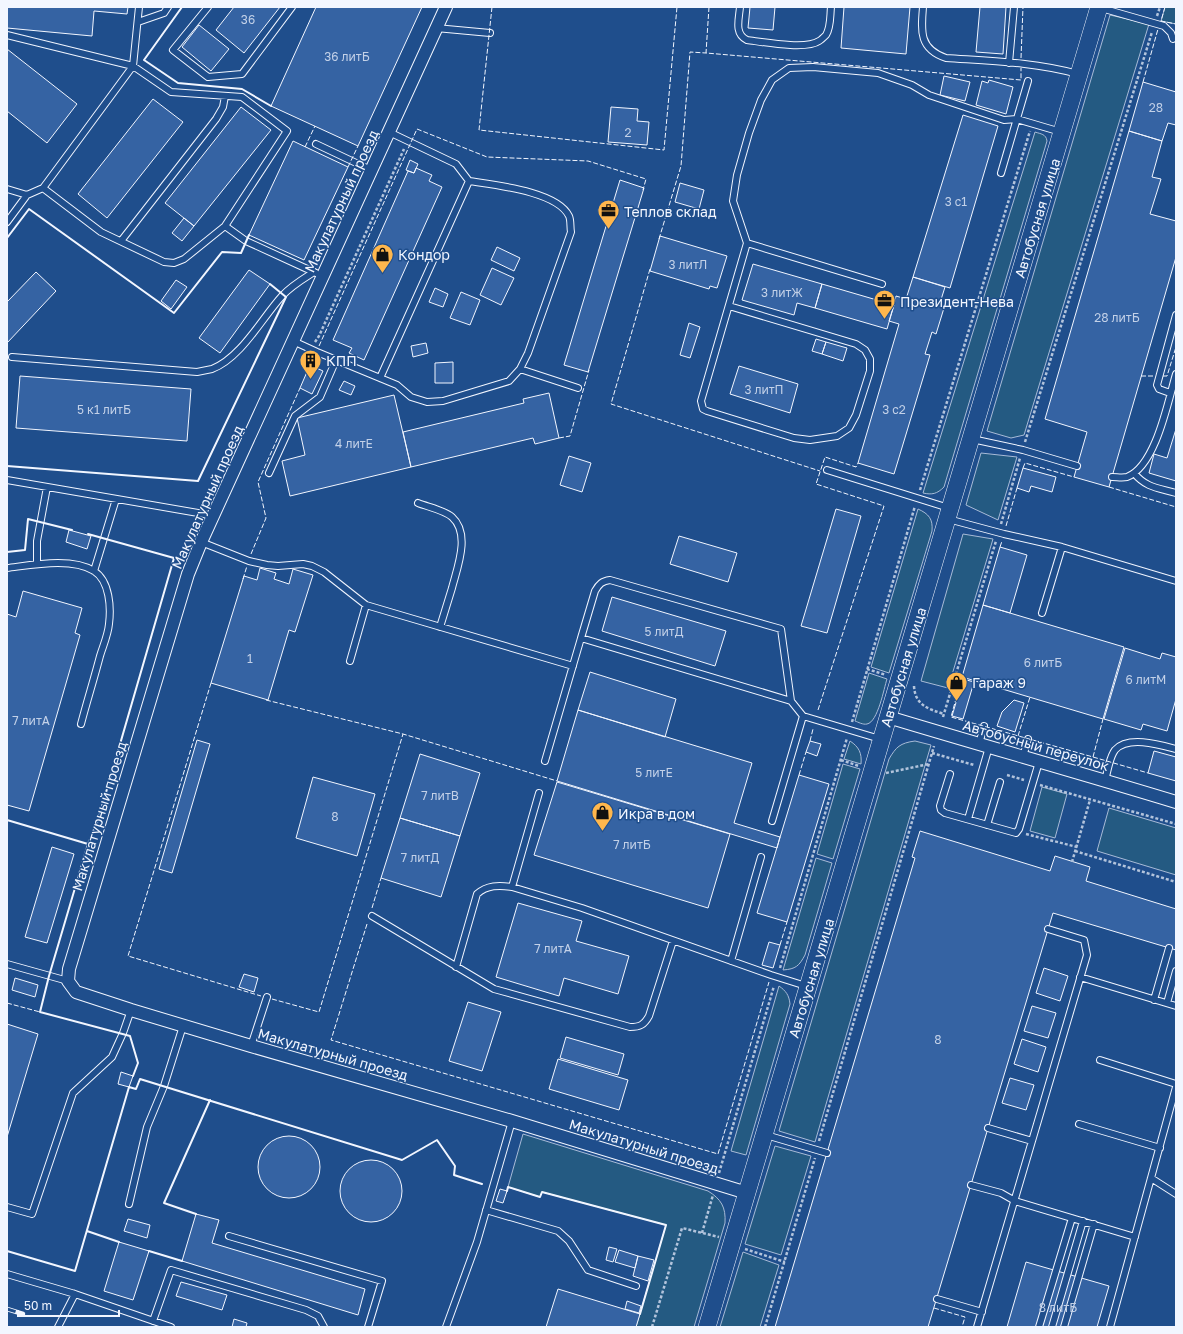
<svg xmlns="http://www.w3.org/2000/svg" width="1183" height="1334" font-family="'Golos Text',sans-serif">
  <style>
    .green { fill: #245a82; stroke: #a8bbd7 }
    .building { fill: #3563a3; stroke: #f2f6ff }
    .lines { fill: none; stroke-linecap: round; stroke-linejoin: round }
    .lane-casing { stroke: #f2f6ff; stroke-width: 8 }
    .street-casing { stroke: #f2f6ff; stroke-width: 14 }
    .secondary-casing { stroke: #f2f6ff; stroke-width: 18 }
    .path { stroke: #b3c4dc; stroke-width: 2.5; stroke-dasharray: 3 2; stroke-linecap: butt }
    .lane { stroke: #1f4e8c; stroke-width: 6 }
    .street { stroke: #1f4e8c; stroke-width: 12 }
    .secondary { stroke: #1f4e8c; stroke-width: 17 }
    .rail-casing { stroke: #f2f6ff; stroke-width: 4.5 }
    .rail { stroke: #1f4e8c; stroke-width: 3; stroke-dasharray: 9; stroke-linecap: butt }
    .fence { stroke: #f2f6ff; stroke-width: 1; stroke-dasharray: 5 2; stroke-linecap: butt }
    .wall { stroke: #f2f6ff; stroke-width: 2 }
    .labels { text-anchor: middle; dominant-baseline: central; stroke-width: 3; stroke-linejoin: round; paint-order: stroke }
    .number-label { font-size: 12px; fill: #c3d1e8 }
    .street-label { font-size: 14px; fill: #f2f6ff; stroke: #1f4e8c }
    .poi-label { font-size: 14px; fill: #f2f6ff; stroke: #1f4e8c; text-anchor: start }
  </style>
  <rect width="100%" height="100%" fill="#1f4e8c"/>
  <path class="green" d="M 1165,7 L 1176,7 L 1176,24 L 1161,21 Z
    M 1110,15 L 1149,24 L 1024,435 L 1011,438 L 987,431 Z
    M 1035,132 C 1041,134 1046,134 1047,141 L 944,487 C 937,494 932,495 923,493 Z
    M 981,453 L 1017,457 L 998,520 L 966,505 Z
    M 918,509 C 929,514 933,519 932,531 L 889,673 L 871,667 Z
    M 963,534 L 993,539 L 948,688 L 921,681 Z
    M 869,673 L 887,679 C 884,688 878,722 867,724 C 863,725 858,722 855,721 Z
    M 850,741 C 859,747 862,753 861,764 L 844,759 Z
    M 915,741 L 931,745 L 815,1142 L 779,1131 L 889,759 C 896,747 900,743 915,741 Z
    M 843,764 L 860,769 L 833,859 L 817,854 Z
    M 1042,787 L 1067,794 L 1055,838 L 1030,831 Z
    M 1109,808 L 1176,828 L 1176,875 L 1097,851 Z
    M 816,858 L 832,863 L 805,955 C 799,966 796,969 783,970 Z
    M 779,986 C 786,991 789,995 790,1004 L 746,1155 L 731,1151 Z
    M 523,1134 L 708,1191 C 721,1199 726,1207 725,1223 L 694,1327 L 636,1327 L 666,1225 L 542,1192 L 540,1197 L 508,1187 Z
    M 775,1146 L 811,1156 L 781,1255 L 745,1244 Z
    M 743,1252 L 779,1265 L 760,1327 L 720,1327 Z"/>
  <path class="building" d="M 7,7 L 128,7 L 127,14 L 94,11 L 92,36 L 7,28 Z
    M 234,7 L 280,7 L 244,53 L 216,30 Z
    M 316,7 L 422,7 L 358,146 L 271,106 Z
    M 750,7 L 775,7 L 773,30 L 748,28 Z
    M 844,7 L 910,7 L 906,54 L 841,48 Z
    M 980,7 L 1006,7 L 1003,54 L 976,52 Z
    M 199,25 L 229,49 L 211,71 L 182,47 Z
    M 7,49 L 77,104 L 47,143 L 7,111 Z
    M 944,76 L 970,82 L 965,101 L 940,95 Z
    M 989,80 L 1013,87 L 1006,114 L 976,105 L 982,81 L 988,83 Z
    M 1143,82 L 1176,92 L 1176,125 L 1168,123 L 1162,141 L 1129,131 Z
    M 153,99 L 183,122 L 107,218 L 78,194 Z
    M 241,107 L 271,130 L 194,226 L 165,203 Z
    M 611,107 L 638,109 L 637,121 L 649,122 L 647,145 L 608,142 Z
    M 963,115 L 998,126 L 950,288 L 913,277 Z
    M 1129,131 L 1162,141 L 1152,177 L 1161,179 L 1150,214 L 1176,221 L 1176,257 L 1109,487 L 1074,477 L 1087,432 L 1045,419 Z
    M 293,141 L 348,167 L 304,260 L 249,235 Z
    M 410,160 L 418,164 L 414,173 L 406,170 Z
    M 416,168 L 432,175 L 429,181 L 442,187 L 364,360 L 349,353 L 352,348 L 333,340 L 408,171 L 414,173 Z
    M 620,180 L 644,188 L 588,372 L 564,365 Z
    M 680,183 L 704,190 L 699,209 L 675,202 Z
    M 184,218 L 194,226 L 182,241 L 172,233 Z
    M 660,236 L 727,256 L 717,288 L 710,286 L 709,289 L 650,271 Z
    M 497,247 L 520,258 L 514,271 L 491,260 Z
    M 753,264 L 822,284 L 815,308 L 797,303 L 794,315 L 742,300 Z
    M 492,268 L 514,278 L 501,305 L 480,295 Z
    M 249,270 L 270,284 L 220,353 L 199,338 Z
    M 36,272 L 56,291 L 7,343 L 7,302 Z
    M 913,277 L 945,287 L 939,306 L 944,308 L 936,334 L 932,332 L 925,354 L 930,355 L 894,474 L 858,463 L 899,324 L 889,321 L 894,305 L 896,296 L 906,299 Z
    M 176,280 L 187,287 L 171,309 L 161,301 Z
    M 822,284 L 894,305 L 887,329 L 815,308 Z
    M 435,288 L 448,294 L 443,307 L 429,302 Z
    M 461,292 L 480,300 L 470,325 L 450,318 Z
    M 689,323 L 700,327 L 690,358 L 680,355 Z
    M 816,339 L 826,342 L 822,354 L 812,351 Z
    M 826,342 L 847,348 L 843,361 L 822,354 Z
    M 426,343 L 428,353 L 413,357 L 411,346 Z
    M 453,362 L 453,383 L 435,383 L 435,363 Z
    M 310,365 L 323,371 L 312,394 L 300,388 Z
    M 739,366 L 798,384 L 790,413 L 730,394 Z
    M 20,376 L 191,389 L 187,441 L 16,428 Z
    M 344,381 L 355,386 L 351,395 L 339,390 Z
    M 549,393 L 559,438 L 535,444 L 533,438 L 411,467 L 403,432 L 524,403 L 523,399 Z
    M 394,395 L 411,467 L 290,496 L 282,461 L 305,455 L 297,418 Z
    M 1176,429 L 1176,481 L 1149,473 L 1154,454 L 1167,458 Z
    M 569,456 L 591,463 L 582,492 L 560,485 Z
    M 1023,468 L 1056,477 L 1052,492 L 1031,486 L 1029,492 L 1017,488 Z
    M 836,509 L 861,516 L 827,633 L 801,626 Z
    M 69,530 L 91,536 L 87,549 L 66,542 Z
    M 679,536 L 737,553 L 728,582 L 670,564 Z
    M 1000,547 L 1027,555 L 1010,613 L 983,605 Z
    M 260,568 L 276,573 L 274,579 L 289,584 L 293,569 L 313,575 L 295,632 L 289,630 L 268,700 L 211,683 L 244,576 L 257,580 Z
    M 23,591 L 82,608 L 75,633 L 80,635 L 29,811 L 7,805 L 7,614 L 16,617 Z
    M 612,597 L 726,631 L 715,666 L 602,631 Z
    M 983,605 L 1124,647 L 1103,719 L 962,677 Z
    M 1125,648 L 1160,659 L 1162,653 L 1176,657 L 1176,699 L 1167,731 L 1143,724 L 1141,730 L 1104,719 Z
    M 590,672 L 676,699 L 665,737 L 578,710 Z
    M 963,679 L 974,682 L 963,719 L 952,716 Z
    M 1014,700 L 1024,703 L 1015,732 L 997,726 L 1002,712 Z
    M 578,710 L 752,763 L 734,823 L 780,837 L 777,848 L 557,781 Z
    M 197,740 L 210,744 L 172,873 L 159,869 Z
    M 810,741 L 821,744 L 817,756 L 806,752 Z
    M 1154,751 L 1176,757 L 1176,781 L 1148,773 Z
    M 420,754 L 480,773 L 460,836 L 400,818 Z
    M 799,775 L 829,784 L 787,922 L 757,913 Z
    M 313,777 L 375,794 L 357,856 L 296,838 Z
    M 557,782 L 730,834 L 708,908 L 534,855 Z
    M 400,818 L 460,836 L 441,897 L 381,878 Z
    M 920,831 L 1050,871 L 1055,856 L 1090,867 L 1086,881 L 1176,909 L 1176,950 L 1053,913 L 928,1327 L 775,1327 L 915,858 L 912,857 Z
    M 52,847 L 74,854 L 47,943 L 25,937 Z
    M 518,903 L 582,921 L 576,941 L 629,956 L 618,994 L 564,978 L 559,996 L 496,977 Z
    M 769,942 L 780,945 L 773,968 L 762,965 Z
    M 1044,968 L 1068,976 L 1060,1001 L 1036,993 Z
    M 244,974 L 258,978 L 254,992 L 239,987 Z
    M 15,978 L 38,985 L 35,997 L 12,990 Z
    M 468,1002 L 501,1012 L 482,1071 L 449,1061 Z
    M 1032,1006 L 1056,1013 L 1048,1038 L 1024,1031 Z
    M 7,1024 L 38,1034 L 7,1137 Z
    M 566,1037 L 624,1054 L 618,1075 L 560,1058 Z
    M 1022,1039 L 1046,1047 L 1038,1072 L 1014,1064 Z
    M 558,1059 L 628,1080 L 619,1110 L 549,1089 Z
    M 121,1072 L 133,1076 L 129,1087 L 118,1084 Z
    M 1010,1078 L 1034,1085 L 1026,1110 L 1002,1103 Z
    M258 1167a31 31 0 1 1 62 0a31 31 0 1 1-62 0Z
    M340 1191a31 31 0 1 1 62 0a31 31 0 1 1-62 0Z
    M 500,1189 L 507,1191 L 503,1203 L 496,1201 Z
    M 196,1214 L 219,1220 L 212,1243 L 365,1289 L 358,1315 L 182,1261 Z
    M 128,1219 L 150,1225 L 147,1238 L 124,1231 Z
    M 119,1242 L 149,1251 L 133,1300 L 104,1291 Z
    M 609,1247 L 617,1249 L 613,1262 L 606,1260 Z
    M 619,1250 L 638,1256 L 635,1268 L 615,1262 Z
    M 638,1256 L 654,1260 L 648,1281 L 633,1276 Z
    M 1026,1262 L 1109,1286 L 1097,1327 L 1007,1327 Z
    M 181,1282 L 227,1295 L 222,1310 L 176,1296 Z
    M 558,1289 L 640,1314 L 636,1327 L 546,1327 Z
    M 627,1301 L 641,1306 L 639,1313 L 625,1309 Z
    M 234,1319 L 247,1323 L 246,1327 L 232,1327 Z"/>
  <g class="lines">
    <defs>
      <path id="lane" d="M 208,7 L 173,50 L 208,77 L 242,74 L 292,7
        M 740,7 C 739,19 734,34 747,40 C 763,42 806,50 819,41 C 821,40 824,37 826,35 C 831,27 830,16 831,7
        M 923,7 C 921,31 919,49 946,58 C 990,61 1035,62 1078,74
        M 1101,8 L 1164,26 L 1171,33 L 1173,39
        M 138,22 L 164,13 L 168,7
        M 436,28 L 490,33
        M 7,35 L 133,66 L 171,92 L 242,97 L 287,131 L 225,226 L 184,259 L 174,263 L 164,262 L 101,232 L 43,188 L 27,195 L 7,189
        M 1009,63 L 1014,7
        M 316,144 L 371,170
        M 1001,173 L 1028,81
        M 43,188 L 133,66 L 139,7
        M 7,222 L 27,195
        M 225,226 L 246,241 L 316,273
        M 121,241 L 216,119 L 223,107 L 225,96
        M 882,284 L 747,243 L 733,201 L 737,175 L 749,133 L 761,100 L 772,80 L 789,68 L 813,67 L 878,73 L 912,85 L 929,95 L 1004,120 L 1017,119 L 1061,132
        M 729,306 L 856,344 L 865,350 L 870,359 L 870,371 L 856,415 L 849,428 L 837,436 L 810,440 L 794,438 L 707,411 L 703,409 L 701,401 L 747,243
        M 293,341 L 317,352 L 397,385 L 411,397 L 427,402 L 443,401 L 509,381 L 520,369 L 528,353 L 571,232 C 570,227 571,220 569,216 C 557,191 494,185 469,181 L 456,164 L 389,132
        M 12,357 L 197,372 C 202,371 207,370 212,369 C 241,358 262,318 282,296 C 291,286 303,279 314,272
        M 520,369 L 578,388
        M 380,378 L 469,181
        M 1170,393 L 1159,389 L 1157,385 L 1176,315
        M 972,439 L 1023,450 L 1077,466
        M 827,470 L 949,508
        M 269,473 L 295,416 L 320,397 L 336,360
        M 1134,473 C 1146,488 1159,488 1176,493
        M 1112,477 C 1117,477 1122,478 1127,477 C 1156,466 1168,401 1176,374
        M 7,480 L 204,514 L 212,517
        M 418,503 C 428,507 444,510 452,517 C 471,534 457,568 452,588 C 448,601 444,614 440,627
        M 948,519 L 1004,534 L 1062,547 L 1176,581
        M 201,542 L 249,561 L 267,565 L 278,566 L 303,564 L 312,566 L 324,572 L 366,605 L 573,666
        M 37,564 L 37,541 L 47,487
        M 7,568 C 32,565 72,557 94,571 C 110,581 111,608 109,624 C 108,635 103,646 100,656 C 94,679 87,701 81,724
        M 94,571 L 116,499
        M 1042,613 L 1062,547
        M 581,638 L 595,591 C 599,584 602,581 610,580 L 781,629 L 791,701
        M 350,661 L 366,605
        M 979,744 L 984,726
        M 1023,757 L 1028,739
        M 545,761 L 581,638 L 791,701 L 803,716
        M 950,774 L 940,806 L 941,810 L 945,813 L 1016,833 L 1019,829 L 1039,762
        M 1105,780 C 1108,771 1109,758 1115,750 C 1128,735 1161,745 1176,749
        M 539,793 L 512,887 L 582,908 L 771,975 L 806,986
        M 968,819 L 989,747
        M 772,821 L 803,716 L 880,739
        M 987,825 L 1000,782
        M 372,916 L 494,989 L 630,1027 C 640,1027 644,1025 649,1016 L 673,941
        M 731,961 L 761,857
        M 7,964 L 68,981
        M 456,967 L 477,894 C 487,885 499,885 512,887
        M 1080,977 L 1176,1006
        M 1154,1000 L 1169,948
        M 1167,1003 L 1176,971
        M 251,1046 L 267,997
        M 1100,1060 L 1176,1084
        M 1079,1124 L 1160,1148
        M 988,1128 L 1032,1141
        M 766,1135 L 827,1153
        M 1151,1178 L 1176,1194
        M 971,1185 L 1001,1193 L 1015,1201 L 1135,1237
        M 129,1204 L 147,1127 L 164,1086 L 183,1026
        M 7,1207 L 32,1214 L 73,1093 L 112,1057 L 123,1033 L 131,1010
        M 486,1210 L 558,1231 L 569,1241 L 588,1270 L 636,1286
        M 229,1236 L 382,1281 L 368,1327
        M 7,1274 L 75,1294 L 171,1327
        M 937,1299 L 982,1312
        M 153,1321 L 171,1270 L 306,1310 L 318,1316 L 324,1327
        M 58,1327 L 75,1294
        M 446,1327 L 477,1242 L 512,1121
        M 977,1327 L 1087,955 L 1084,940 L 1048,929
        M 1039,1327 L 1072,1218
        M 1052,1327 L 1083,1221
        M 1064,1327 L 1094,1224
        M 1110,1327 L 1176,1087"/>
      <path id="street" d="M 446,7 L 201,542 L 188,574 L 69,969 L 68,981 L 76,992 L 131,1010 L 251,1046 L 512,1121 L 747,1193
        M 888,717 C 984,746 1081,773 1176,802"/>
      <path id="secondary" d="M 707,1327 L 1099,7"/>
    </defs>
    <use href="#lane" class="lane-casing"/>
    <use href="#street" class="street-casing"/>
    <use href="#secondary" class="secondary-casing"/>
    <path class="path" d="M 1157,16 L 1160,7
      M 315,342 L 319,336 L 404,149
      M 1025,442 L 1152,32
      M 920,490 L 1030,131
      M 1001,524 L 1020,458
      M 867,669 L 886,675
      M 914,686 C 915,705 928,709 944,714
      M 943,717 L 996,541
      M 852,722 L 915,506
      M 932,753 L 974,765
      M 841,760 L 859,766
      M 886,773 L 929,764
      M 1007,775 L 1024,780
      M 1040,785 L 1176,824
      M 1026,834 L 1077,847
      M 1075,851 L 1176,882
      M 1072,862 L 1090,800
      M 780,968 L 847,738
      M 819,1141 L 934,746
      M 719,1173 L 774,986
      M 702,1233 L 713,1195
      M 745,1249 L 785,1262
      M 652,1327 L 682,1228 L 719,1237
      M 765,1327 L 815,1158"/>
    <use href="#lane" class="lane"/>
    <use href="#street" class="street"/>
    <use href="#secondary" class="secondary"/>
    <defs>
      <path id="rail" d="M 7,1309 L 23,1314"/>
    </defs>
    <use href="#rail" class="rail-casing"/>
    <use href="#rail" class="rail"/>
    <path class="fence" d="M 492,7 L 479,130 L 664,150 L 677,7
      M 709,7 L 706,53 L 1021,80 L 1021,68
      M 1165,7 L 1161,21 L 1176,24
      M 1021,58 L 1023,7
      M 1143,82 L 1158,29
      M 305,147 L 315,126
      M 348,167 L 358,146
      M 659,239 L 681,166 L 690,52 L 706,53
      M 650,269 L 611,404 L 820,471
      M 319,346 L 417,129 L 487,157 L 588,161 L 646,179 L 643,190
      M 310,365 L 314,357
      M 1141,376 L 1155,376
      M 1163,376 L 1167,376 L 1176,347
      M 559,438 L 570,436 L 589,370
      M 1023,468 L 1025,463 L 1074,477
      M 1109,487 L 1176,507
      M 1006,526 L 1017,488
      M 1000,547 L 1002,541
      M 251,554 L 266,518 L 258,482 L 300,388
      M 243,579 L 247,566
      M 962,677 L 951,717 L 1093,757 L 1103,719
      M 211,683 L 128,956 L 261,996
      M 266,700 L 403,734 L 557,781
      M 818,710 L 884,506 L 816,484 L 825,457 L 856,467 L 858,463
      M 1018,736 L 1030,697
      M 810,741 L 813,729
      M 1093,757 L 1148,773
      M 799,775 L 806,752
      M 372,908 L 381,878
      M 367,924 L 331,1040 L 718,1154 L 769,982
      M 780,945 L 787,922
      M 272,999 L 319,1012 L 403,734
      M 7,1003 L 40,1012
      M 934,1308 L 965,1317 L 962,1327"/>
    <path class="wall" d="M 182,7 L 144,60 L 178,83 L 242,89 L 271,106
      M 7,238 L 29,209 L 174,313 L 222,252 L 241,253 L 249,235
      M 7,466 L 198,481 L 286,297 L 270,284
      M 88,534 L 174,558 L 98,820 L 88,844
      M 7,552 L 25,550 L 28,519 L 72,530
      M 7,820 L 88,844 L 49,976 L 40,1012 L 130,1036 L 138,1063 L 133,1076
      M 507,1191 L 508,1187 L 540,1197 L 542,1192 L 666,1225 L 640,1314
      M 196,1214 L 164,1203 L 210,1100
      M 87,1231 L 119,1242
      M 7,1251 L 75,1271 L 129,1087 L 136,1089 L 140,1079 L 402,1160 L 437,1140 L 455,1166 L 454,1175 L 482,1184
      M 149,1251 L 182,1261"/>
  </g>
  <defs>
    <symbol id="office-pin" viewBox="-11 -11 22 30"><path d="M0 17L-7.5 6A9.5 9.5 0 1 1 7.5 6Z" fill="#ffb74d" stroke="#1f4e8c"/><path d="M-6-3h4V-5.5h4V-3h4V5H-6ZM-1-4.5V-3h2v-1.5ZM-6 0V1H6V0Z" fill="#111"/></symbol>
    <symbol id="shop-pin" viewBox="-11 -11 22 30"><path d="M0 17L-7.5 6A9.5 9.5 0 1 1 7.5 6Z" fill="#ffb74d" stroke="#1f4e8c"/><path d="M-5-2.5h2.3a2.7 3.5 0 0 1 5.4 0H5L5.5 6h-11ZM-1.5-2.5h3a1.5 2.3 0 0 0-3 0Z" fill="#111"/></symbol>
    <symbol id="building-pin" viewBox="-11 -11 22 30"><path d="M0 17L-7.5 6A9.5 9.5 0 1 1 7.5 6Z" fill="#ffb74d" stroke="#1f4e8c"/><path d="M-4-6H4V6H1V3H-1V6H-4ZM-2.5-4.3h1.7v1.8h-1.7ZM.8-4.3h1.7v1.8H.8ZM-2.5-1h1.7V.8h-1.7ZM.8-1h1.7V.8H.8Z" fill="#111"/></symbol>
  </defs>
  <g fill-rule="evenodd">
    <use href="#office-pin" x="596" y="198" width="25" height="34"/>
    <use href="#shop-pin" x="370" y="242" width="25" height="34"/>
    <use href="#office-pin" x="872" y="288" width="25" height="34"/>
    <use href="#building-pin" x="298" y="348" width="25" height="34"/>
    <use href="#shop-pin" x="944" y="670" width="25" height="34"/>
    <use href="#shop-pin" x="590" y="800" width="25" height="34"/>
  </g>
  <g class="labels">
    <g class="number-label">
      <text x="248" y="19">36</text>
      <text x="347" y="56">36 литБ</text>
      <text x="1156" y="107">28</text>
      <text x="628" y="132">2</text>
      <text x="956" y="201">3 с1</text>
      <text x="688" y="264">3 литЛ</text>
      <text x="782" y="292">3 литЖ</text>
      <text x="1117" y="317">28 литБ</text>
      <text x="764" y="389">3 литП</text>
      <text x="104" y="409">5 к1 литБ</text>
      <text x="894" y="409">3 с2</text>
      <text x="354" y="443">4 литЕ</text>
      <text x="664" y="631">5 литД</text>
      <text x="250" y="658">1</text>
      <text x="1043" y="662">6 литБ</text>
      <text x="1146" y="679">6 литМ</text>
      <text x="31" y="720">7 литА</text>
      <text x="654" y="772">5 литЕ</text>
      <text x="440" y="795">7 литВ</text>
      <text x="335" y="816">8</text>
      <text x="632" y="844">7 литБ</text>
      <text x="420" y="857">7 литД</text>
      <text x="553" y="948">7 литА</text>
      <text x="938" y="1039">8</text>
      <text x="1058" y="1307">8 литБ</text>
    </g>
    <g class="street-label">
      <text transform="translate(341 201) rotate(-65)">Макулатурный проезд</text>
      <text transform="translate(1037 218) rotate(-73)">Автобусная улица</text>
      <text transform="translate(207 497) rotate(-66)">Макулатурный проезд</text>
      <text transform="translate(903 667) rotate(-73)">Автобусная улица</text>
      <text transform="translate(1036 745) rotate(16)">Автобусный переулок</text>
      <text transform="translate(99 816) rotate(-73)">Макулатурный проезд</text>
      <text transform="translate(811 978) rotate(-73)">Автобусная улица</text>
      <text transform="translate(333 1054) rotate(16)">Макулатурный проезд</text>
      <text transform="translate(644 1146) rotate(17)">Макулатурный проезд</text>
    </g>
    <g class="poi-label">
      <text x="624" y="211">Теплов склад</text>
      <text x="398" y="254">Кондор</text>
      <text x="900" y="301">Президент-Нева</text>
      <text x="326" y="360">КПП</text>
      <text x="972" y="682">Гараж 9</text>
      <text x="618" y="813">Икра в дом</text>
    </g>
  </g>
  <rect width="1183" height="1334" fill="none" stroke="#f2f6ff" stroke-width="16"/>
  <path d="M18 1310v6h101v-6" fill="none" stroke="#f2f6ff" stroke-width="2"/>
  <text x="24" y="1310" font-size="12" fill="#f2f6ff" stroke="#1f4e8c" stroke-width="3" paint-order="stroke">50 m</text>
</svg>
